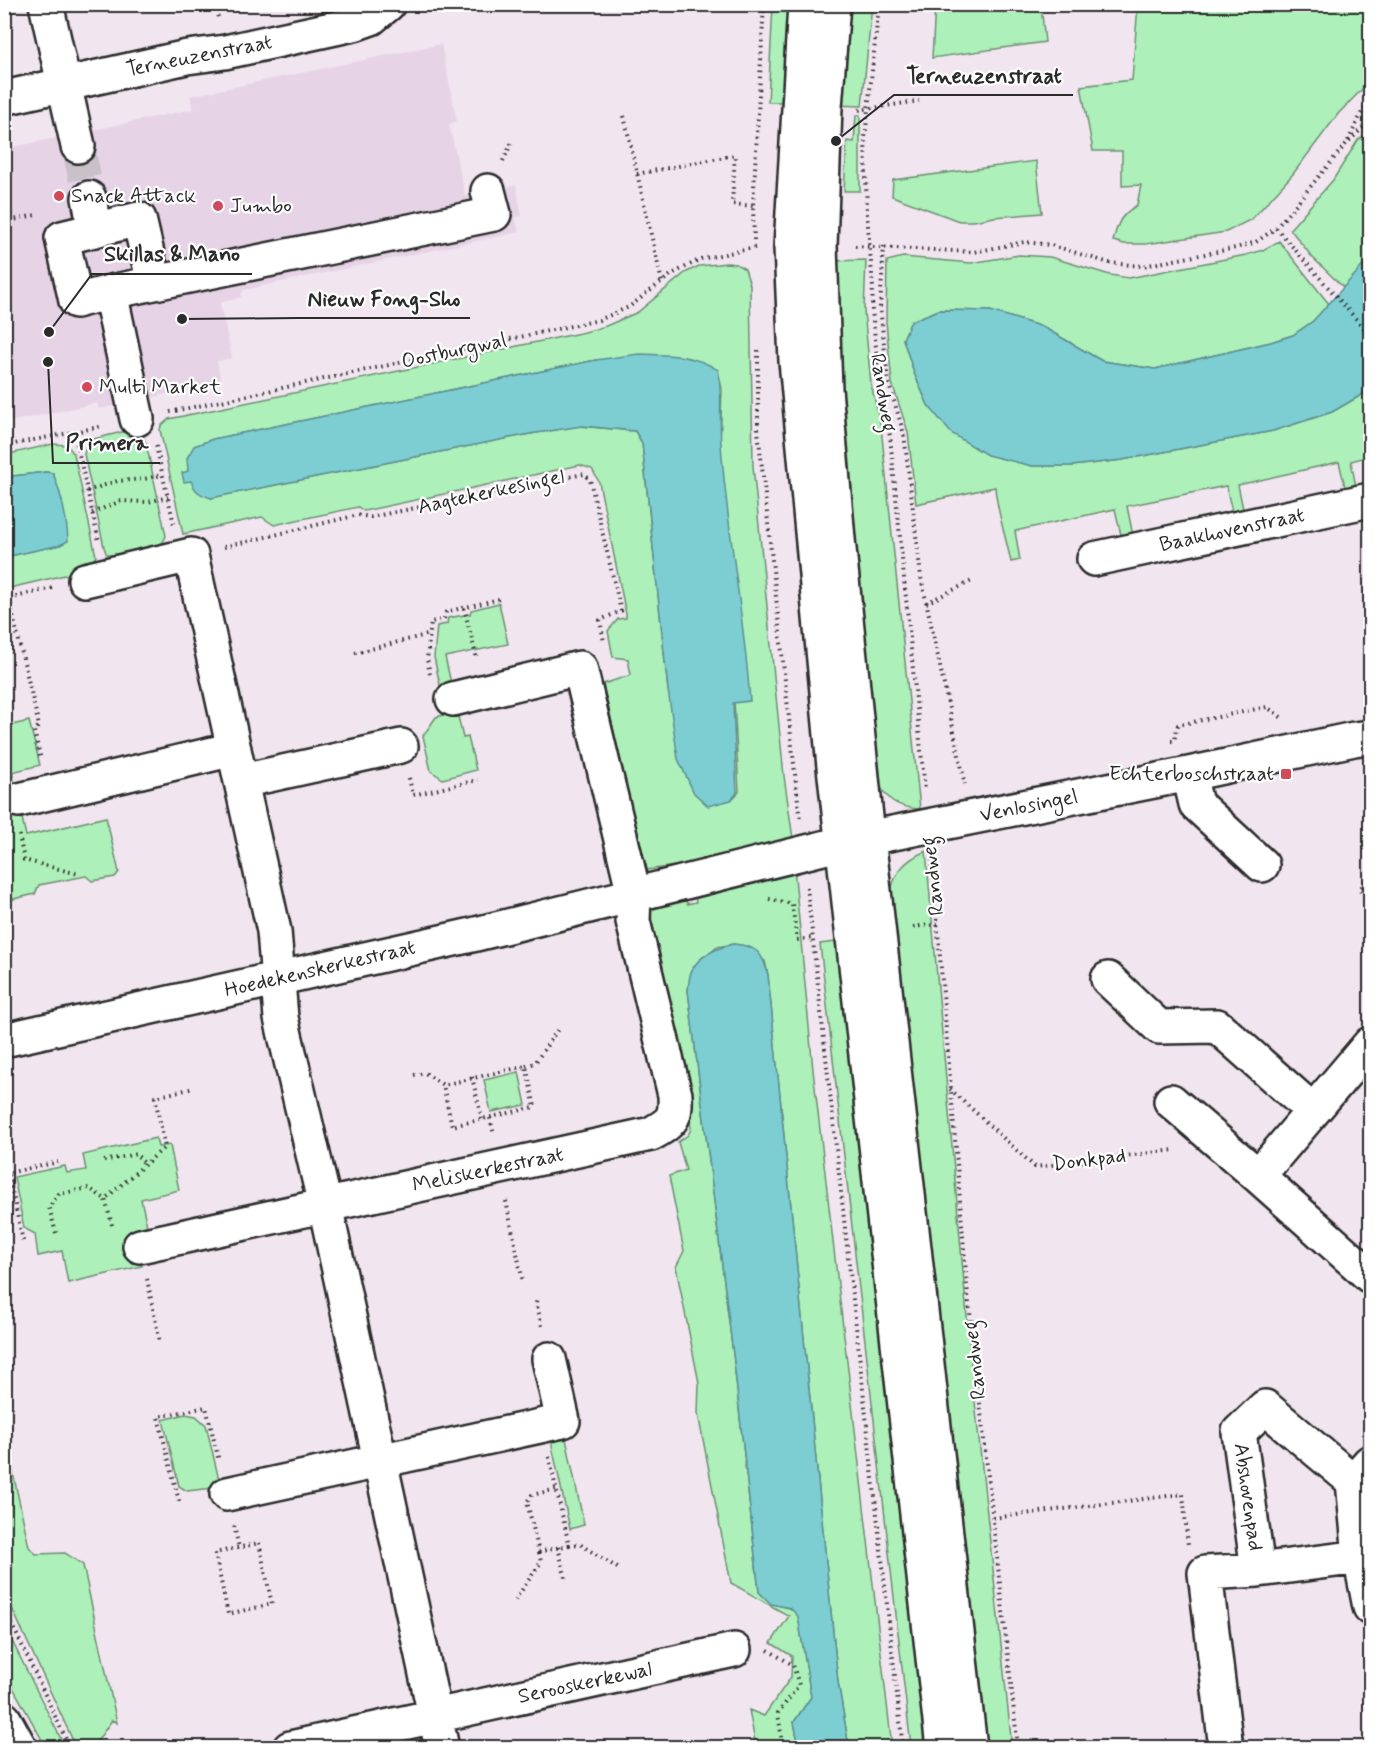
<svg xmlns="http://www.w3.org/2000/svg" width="1375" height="1752" font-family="Mynerve,sans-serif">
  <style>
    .built { fill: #e7d3e6 }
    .green { fill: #adf0b9; stroke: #6c8e72; stroke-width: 1.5; fill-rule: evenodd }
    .water { fill: #7cced3; stroke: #5c8d90; stroke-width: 1.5 }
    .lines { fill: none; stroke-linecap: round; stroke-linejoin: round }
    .minor-tunnel { stroke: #c9c0c9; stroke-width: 33; stroke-dasharray: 33 16; stroke-linecap: butt }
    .minor-casing { stroke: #2b2b2b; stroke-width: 38 }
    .major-casing { stroke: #2b2b2b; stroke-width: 38 }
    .path { stroke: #2b2b2b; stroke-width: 4; stroke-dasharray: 1.5 4.5; stroke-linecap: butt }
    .minor { stroke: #fff; stroke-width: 33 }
    .major { stroke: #fff; stroke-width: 33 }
    .poi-dot { fill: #d1495b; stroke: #fff; stroke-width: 2 }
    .labels { text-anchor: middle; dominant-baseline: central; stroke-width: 4.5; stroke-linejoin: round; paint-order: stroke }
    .street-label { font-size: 21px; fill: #2b2b2b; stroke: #fff }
    .poi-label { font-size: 21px; fill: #2b2b2b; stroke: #fff; text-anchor: start }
    .leader { fill: none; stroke: #2b2b2b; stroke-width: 2 }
    .callout-dot { fill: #2b2b2b; stroke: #fff; stroke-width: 2 }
    .callout-label { font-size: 22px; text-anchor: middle; font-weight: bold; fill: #2b2b2b; stroke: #fff; stroke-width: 4.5; stroke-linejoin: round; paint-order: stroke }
  </style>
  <rect width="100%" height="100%" fill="#f1e5f0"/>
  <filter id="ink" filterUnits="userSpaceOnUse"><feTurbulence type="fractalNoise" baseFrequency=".0167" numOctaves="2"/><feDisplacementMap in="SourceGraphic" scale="12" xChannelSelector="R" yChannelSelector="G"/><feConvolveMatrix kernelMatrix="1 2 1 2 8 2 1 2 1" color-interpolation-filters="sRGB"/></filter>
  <g filter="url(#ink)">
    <path class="built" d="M 441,44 L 457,121 L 449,124 L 465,196 L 516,185 L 522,216 L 515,217 L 519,232 L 244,290 L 241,294 L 242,297 L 220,303 L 232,358 L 217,361 L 221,382 L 99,409 L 97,403 L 5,423 L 4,149 L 193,109 L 190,96 Z"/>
    <path class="green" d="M 773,5 L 794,5 L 788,102 L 768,102 Z
      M 842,5 L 872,5 L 862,106 L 834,105 Z
      M 935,5 L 1041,5 L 1045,42 L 932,58 Z
      M 1138,5 L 1370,5 L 1370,81 L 1338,114 L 1293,174 L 1252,219 L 1226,232 L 1146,244 L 1124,244 L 1113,241 C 1118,222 1120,216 1137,205 L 1141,185 L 1122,186 L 1122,151 L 1093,151 L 1081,86 L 1132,80 Z
      M 856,115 L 860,115 L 860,191 L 844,191 L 847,141 L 854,142 Z
      M 1370,132 L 1370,258 L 1344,288 L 1312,257 L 1290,229 L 1333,180 L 1358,140 Z
      M 1036,161 L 1042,213 L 994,217 L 974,221 L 959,221 L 892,196 L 893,180 Z
      M 1279,241 L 1329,304 L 1313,321 L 1293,335 L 1271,342 L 1155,369 L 1102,361 L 1043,327 L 990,311 L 939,310 L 911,321 L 903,339 L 914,373 L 928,405 L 1032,466 L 1072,466 L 1122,460 L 1273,431 L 1332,412 L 1370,390 L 1370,456 L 1351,461 L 1356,487 L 1346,491 L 1339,462 L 1238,485 L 1244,514 L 1233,516 L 1226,486 L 1127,506 L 1133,536 L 1122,539 L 1115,509 L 1015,531 L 1020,560 L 1011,562 C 1006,537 997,512 995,487 L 916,504 L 908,432 L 892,383 L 886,322 L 887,261 L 903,257 L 971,263 L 1019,255 L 1050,257 L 1110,275 L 1129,278 L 1246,255 L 1263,250 Z
      M 866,260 L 864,311 L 871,384 L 881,427 L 920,809 C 895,808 884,798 875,775 L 829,261 Z
      M 727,263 L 736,264 L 745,269 L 750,285 L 753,466 L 784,776 L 793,839 L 709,861 L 647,870 L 639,866 L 632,850 L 641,848 L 603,684 L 631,675 L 628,659 L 613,657 L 608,631 L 618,619 L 626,618 L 626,614 L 599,482 L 592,469 L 580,465 L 364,511 L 358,507 L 274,525 L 262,517 L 183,534 L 160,430 L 161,426 L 169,419 L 585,332 L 606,326 L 638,312 L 685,273 L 699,266 ZM 596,360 L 718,370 L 722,389 L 720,442 L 739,792 L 731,800 L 668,690 L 642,443 L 635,431 L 578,426 L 530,434 L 211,498 C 186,477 186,479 194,446 L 213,439 Z
      M 130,430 L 141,434 L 146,443 L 166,536 L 161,546 L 114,559 L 106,553 L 104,547 L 84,454 L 87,444 L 90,440 Z
      M 53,444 L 67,445 L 74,454 L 96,556 L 87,569 L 82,571 L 5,589 L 4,557 L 60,545 L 62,501 L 53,473 L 46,472 L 5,477 L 5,455 Z
      M 499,603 L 508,644 L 445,657 L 451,683 L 448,688 L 441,690 L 434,657 L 437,626 L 447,624 L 448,618 L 470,614 L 471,610 Z
      M 457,712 L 463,738 L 468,737 L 476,770 L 443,779 L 431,771 L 423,736 L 436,717 Z
      M 29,721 L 40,765 L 12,772 L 26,836 L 106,817 L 119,872 L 115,877 L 92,881 L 86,876 L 39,885 L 35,894 L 5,901 L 4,727 Z
      M 926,851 L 972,1374 L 1012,1747 L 980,1747 L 888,901 C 894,875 900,862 926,851 Z
      M 794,866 L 813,1070 L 892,1747 L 849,1747 L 838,1682 L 768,975 L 765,961 L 734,944 L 717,947 L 692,970 L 688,990 L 734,1362 L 759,1592 L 771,1603 L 790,1608 L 798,1615 L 811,1697 L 794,1722 L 799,1747 L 756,1747 L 749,1710 L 764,1716 L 791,1677 L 792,1656 L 771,1643 L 789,1616 L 731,1583 L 698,1414 L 699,1383 L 676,1267 L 684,1251 L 669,1176 L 686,1170 L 678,1142 L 688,1135 L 691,1129 L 685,1077 L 646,907 L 685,893 L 687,904 L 696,902 L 694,891 Z
      M 844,941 L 933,1747 L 911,1747 L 820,944 Z
      M 519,1072 L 526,1105 L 491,1112 L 484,1080 Z
      M 156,1138 L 158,1147 L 170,1145 L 179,1190 L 141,1199 L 147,1226 L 134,1230 L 142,1266 L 68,1283 L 62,1251 L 38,1256 L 35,1234 L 24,1228 L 14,1177 L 65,1166 L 67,1173 L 86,1170 L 83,1155 Z
      M 185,1414 L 196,1416 L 206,1425 L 219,1480 L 213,1488 L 187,1491 L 179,1486 L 163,1420 Z
      M 554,1429 L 564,1429 L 584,1525 L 570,1529 L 552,1446 Z
      M 4,1431 L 29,1547 L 36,1554 L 65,1553 L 83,1565 L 117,1723 L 112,1720 L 93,1747 L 77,1747 L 75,1745 L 5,1593 Z
      M 5,1627 L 65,1747 L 46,1747 L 5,1673 Z"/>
    <path class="water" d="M 1370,258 L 1370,390 L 1332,412 L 1273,431 L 1122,460 L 1072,466 L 1032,466 L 987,455 L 951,433 L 928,405 L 914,373 L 903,339 L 911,321 L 939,310 L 990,311 L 1043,327 L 1102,361 L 1155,369 L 1271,342 L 1293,335 L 1313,321 Z
      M 639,354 C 667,355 694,354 718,370 C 723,396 719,418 721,444 C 727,530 744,615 750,701 L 733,703 L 737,793 L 731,800 L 708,806 L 694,793 L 678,759 L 668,690 L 642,443 L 635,431 L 582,426 L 530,434 L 211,498 C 201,495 195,492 191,481 L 184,482 L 182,473 L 188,471 L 187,458 L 194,446 L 213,439 L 596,360 Z
      M 46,472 L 53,473 C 61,494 67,518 68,541 L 60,545 L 5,557 L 5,477 Z
      M 734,944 C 757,946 763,953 768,975 L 838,1682 L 849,1747 L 799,1747 L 794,1722 L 811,1697 L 798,1616 L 790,1608 L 771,1604 L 759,1592 L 734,1362 L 688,990 C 689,984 689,975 692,970 C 699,955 719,947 734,944 Z"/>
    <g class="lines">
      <path class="minor-tunnel" d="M 78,146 L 89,198"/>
      <defs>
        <path id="minor" d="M 46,4 L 78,146
          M 805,4 L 791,247 L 796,361 L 834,767 L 943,1748
          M 833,4 L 825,107 L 820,246 L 825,389 L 838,539 L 868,837 L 970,1748
          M 4,98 L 187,57 L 225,52 L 354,24 L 371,18 L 388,4
          M 89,198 L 95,230
          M 110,292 L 76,301 L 62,238 L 139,219 L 154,283
          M 137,419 L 110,292 L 494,214 L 488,191
          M 1094,559 L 1370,500
          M 85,580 L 191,555 L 274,931 L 281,1018 L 325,1205 L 442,1748
          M 1189,774 L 1196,804 L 1262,865
          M 242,781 L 401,746
          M 19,800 L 234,749
          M 1108,979 L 1159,1027 L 1217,1026 L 1313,1111
          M 4,1040 L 472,935 L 843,843 L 1189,774 L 1354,739 L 1370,737
          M 1370,1044 L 1258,1176 L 1370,1276
          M 1171,1101 L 1258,1176
          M 140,1246 L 651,1134 C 672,1122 676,1119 675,1095 L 633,921 L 634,894 L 580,668 L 453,699
          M 1370,1462 L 1353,1481 L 1360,1557 L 1370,1607
          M 227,1494 L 563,1421 L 549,1359
          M 1258,1570 L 1239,1432 L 1265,1407 L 1353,1481
          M 290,1748 L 734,1650
          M 1226,1748 L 1205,1573 L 1258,1570 L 1360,1557"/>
        <path id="major" d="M 4,1719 L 20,1748"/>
      </defs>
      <use href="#minor" class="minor-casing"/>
      <use href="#major" class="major-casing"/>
      <path class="path" d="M 215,4 L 218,18
        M 879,4 L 865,138 L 867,214 L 873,287 L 872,310 L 880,386 L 890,436 L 925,791
        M 859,110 L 919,101
        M 624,116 L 662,282
        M 1348,141 L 1370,96
        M 503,161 L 513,140
        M 637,174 L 735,155 L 732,204 L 754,206
        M 4,222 L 36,215
        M 1276,228 L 1370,335
        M 754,240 L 753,206 L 764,4
        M 855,246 L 974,252 L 1024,242 L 1051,245 L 1109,263 L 1143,266 L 1236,248 L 1256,242 L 1276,228 L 1346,144 L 1370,121
        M 884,246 L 880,307 L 888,381 L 904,434 L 921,577 L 965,784
        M 758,350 L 758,430 L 800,820
        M 170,412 L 599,320 L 629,307 L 672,274 L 701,259 L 758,247
        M 74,432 L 99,542
        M 4,446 L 104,426
        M 156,446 L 174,524
        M 87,491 L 117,481 L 144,479 L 162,475
        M 92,513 L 121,501 L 148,502 L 168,497
        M 224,547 L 358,515 L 371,517 L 584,474 L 590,480 L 621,611 L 600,620 L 604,642
        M 9,599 L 39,726 L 34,731 L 41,760
        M 4,600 L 52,588
        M 926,603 L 972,581
        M 464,608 L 477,659
        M 355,653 L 430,634
        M 430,674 L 427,659 L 431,622 L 444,619 L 446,612 L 499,599
        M 1171,741 L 1174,741 L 1178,725 L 1267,707 L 1281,717
        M 409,778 L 413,795 L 478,780
        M 19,835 L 24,860 L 78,874
        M 932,859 L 967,1285 L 1018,1748
        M 1370,877 L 1359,890 L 1370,899
        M 807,887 L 903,1748
        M 769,899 L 792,904 L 797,940 L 813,938
        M 913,927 L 938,924
        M 526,1066 L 535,1063 L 558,1029
        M 414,1075 L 425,1073 L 443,1085 L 452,1126 L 535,1107 L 526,1066 L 443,1085
        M 472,1077 L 482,1119
        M 950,1089 L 1035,1167 L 1175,1150
        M 490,1118 L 494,1135
        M 104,1161 L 136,1154 L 145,1164
        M 506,1201 L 523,1282
        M 112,1225 L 105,1199 L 165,1147 L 155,1097 L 194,1088
        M 56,1233 L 49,1207 L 59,1194 L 89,1188 L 105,1199
        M 23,1241 L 8,1173 L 58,1162
        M 147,1279 L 160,1343
        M 536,1301 L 542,1327
        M 549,1457 L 569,1545 L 539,1552 L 527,1502 L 532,1495 L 557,1489
        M 179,1501 L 158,1417 L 206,1407 L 219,1461
        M 993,1518 L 1183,1494 L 1188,1545
        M 234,1526 L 239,1548
        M 259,1543 L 272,1604 L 228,1614 L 215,1553 Z
        M 569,1545 L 580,1544 L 619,1569
        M 558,1547 L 566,1580
        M 515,1600 L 541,1562 L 539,1552
        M 4,1607 L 70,1748
        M 768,1650 L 793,1665 L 799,1685 L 778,1713 L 783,1748"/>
      <use href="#minor" class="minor"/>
      <use href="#major" class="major"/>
    </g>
  </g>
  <g class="poi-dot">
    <circle cx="59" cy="196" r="6"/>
    <circle cx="218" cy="206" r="6"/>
    <circle cx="87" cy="387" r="6"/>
    <rect x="1280" y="768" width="12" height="12" rx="3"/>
  </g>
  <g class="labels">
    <g class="street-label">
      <text transform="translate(199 56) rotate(-11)">Terneuzenstraat</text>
      <text transform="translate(454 351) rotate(-12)">Oostburgwal</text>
      <text transform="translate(883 393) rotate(81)">Randweg</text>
      <text transform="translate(491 492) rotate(-12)">Aagtekerkesingel</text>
      <text transform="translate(1232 530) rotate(-12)">Baakhovenstraat</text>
      <text transform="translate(1029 806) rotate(-11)">Venlosingel</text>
      <text transform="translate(933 876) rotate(-96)">Randweg</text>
      <text transform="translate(320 969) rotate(-13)">Hoedekenskerkestraat</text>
      <text transform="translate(1089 1160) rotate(-7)">Donkpad</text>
      <text transform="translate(488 1170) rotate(-12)">Meliskerkestraat</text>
      <text transform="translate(975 1360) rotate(-96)">Randweg</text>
      <text transform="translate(1248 1497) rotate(82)">Abshovenpad</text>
      <text transform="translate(585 1683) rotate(-12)">Serooskerkewal</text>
    </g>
    <g class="poi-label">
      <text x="71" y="196">Snack Attack</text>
      <text x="230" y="206">Jumbo</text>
      <text x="99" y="387">Multi Market</text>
      <text x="1274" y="774" text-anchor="end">Echterboschstraat</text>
    </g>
  </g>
  <path class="leader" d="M836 141L894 95H1073M49 332L92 274H252M182 319L298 318H470M48 362L53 463H160"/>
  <g class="callout-dot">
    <circle cx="836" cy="141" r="6"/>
    <circle cx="49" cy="332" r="6"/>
    <circle cx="182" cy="319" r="6"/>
    <circle cx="48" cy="362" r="6"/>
  </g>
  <g class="callout-label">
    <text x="984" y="83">Terneuzenstraat</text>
    <text x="172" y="261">Skillas &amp; Mano</text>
    <text x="384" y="306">Nieuw Fong-Sho</text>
    <text x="107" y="450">Primera</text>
  </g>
  <rect width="1375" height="1752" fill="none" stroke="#fff" stroke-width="24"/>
  <rect x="12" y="12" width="1351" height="1728" fill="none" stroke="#2b2b2b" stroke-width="2" filter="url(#ink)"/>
</svg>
